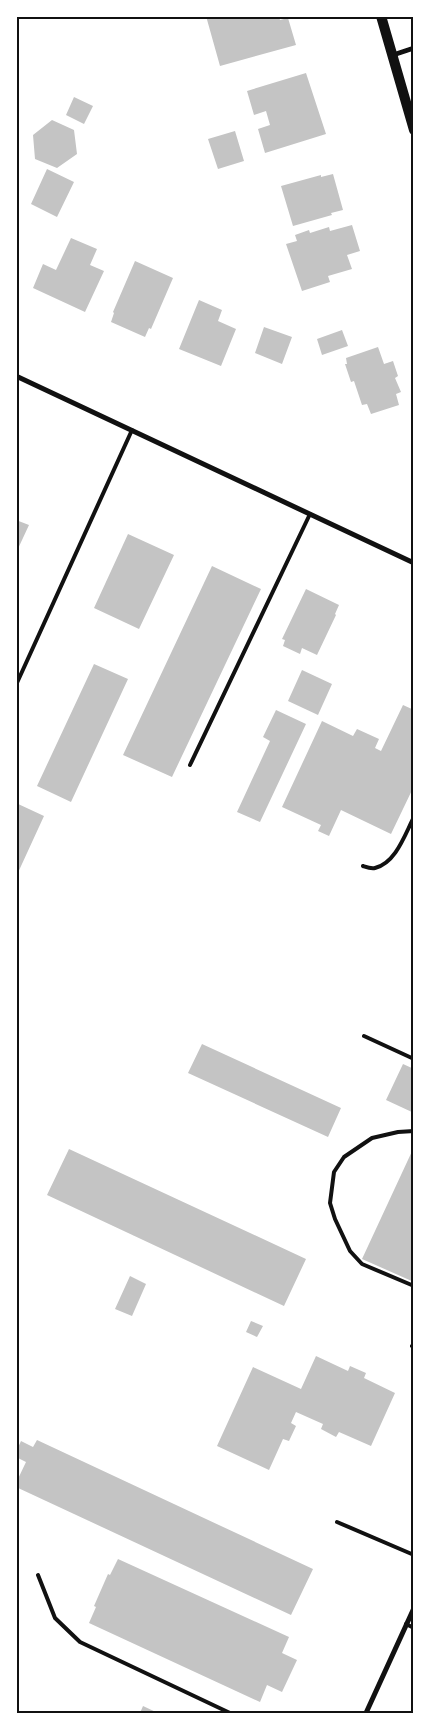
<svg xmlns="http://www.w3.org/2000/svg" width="430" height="1729" font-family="'Noto Serif',serif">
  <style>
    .building { fill: #c4c4c4 }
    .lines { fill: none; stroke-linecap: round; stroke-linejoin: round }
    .service { stroke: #111; stroke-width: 4 }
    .minor { stroke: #111; stroke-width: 5 }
    .secondary { stroke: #111; stroke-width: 10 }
    .neatline { fill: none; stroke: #111; stroke-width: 2 }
  </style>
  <rect width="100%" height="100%" fill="#fff"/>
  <path class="building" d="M 206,16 L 279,16 L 280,20 L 288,18 L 296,45 L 220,66 Z
    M 306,73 L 326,134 L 265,153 L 258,129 L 270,125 L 266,111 L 254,115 L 247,91 Z
    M 74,97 L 93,106 L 84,124 L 66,115 Z
    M 52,120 L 74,130 L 77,154 L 57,168 L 35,159 L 33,135 Z
    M 235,131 L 244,161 L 218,169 L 208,139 Z
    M 47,169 L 74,182 L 57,217 L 31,204 Z
    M 333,174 L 343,210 L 331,213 L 332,215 L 293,226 L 281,186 L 321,175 L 321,177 Z
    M 352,225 L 360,251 L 347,255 L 352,269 L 328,276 L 330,282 L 302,291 L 286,244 L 297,241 L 295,235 L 309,230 L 310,233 L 329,227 L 330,231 Z
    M 71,238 L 97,249 L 90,265 L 104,271 L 85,312 L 33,288 L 43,264 L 56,270 Z
    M 135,261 L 173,278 L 151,329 L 149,328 L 145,337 L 111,322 L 114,313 L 113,312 Z
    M 199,300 L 222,310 L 218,321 L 236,329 L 221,366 L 179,349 Z
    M 264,327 L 292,337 L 282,364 L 255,353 Z
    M 342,330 L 348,346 L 322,355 L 317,339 Z
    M 378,347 L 384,364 L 393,361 L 398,376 L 395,378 L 401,392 L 396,394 L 399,405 L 371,414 L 367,404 L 362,405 L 354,381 L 351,382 L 345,364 L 347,364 L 346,358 Z
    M 16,520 L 29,525 L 16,553 Z
    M 128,534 L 174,555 L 139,629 L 94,608 Z
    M 212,566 L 261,589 L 172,777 L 123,755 Z
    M 306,589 L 339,605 L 335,614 L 336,615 L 317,655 L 302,648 L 300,654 L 283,646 L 285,640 L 282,639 Z
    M 94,664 L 128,679 L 71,802 L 37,786 Z
    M 302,670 L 332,684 L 318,715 L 288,701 Z
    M 403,705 L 414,710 L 414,786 L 391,834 L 341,810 L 329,836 L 318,831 L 321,825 L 282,807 L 322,721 L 353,736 L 357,729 L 379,739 L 375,748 L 381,751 Z
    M 276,710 L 306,724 L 260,822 L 237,812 L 270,741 L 263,737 Z
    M 16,803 L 44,816 L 16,877 Z
    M 202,1044 L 341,1108 L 328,1137 L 188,1073 Z
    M 403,1064 L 414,1069 L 414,1113 L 386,1100 Z
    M 414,1147 L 414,1282 L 362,1259 Z
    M 69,1149 L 306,1259 L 284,1306 L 47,1195 Z
    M 130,1276 L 146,1284 L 132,1316 L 115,1309 Z
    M 251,1321 L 263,1326 L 257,1337 L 246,1332 Z
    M 316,1356 L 348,1371 L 350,1366 L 366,1373 L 364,1378 L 395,1393 L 371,1446 L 339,1432 L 336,1437 L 321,1429 L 323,1424 L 296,1412 L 291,1423 L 296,1426 L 289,1441 L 283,1439 L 269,1470 L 217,1446 L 253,1367 L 301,1389 Z
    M 37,1440 L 313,1569 L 291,1615 L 16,1487 L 16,1483 L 26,1462 L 16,1457 L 16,1452 L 21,1441 L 33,1447 Z
    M 118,1559 L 289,1637 L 282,1653 L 297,1660 L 282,1692 L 267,1685 L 260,1702 L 89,1623 L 96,1607 L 94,1606 L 108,1574 L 110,1575 Z
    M 143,1706 L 158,1713 L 140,1713 Z"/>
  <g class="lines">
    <path class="service" d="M 16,685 L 132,430
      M 190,765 L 310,514
      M 363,866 C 366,867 371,869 375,868 C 396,863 405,834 414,817
      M 364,1036 L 414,1059
      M 414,1131 L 398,1132 L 372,1138 L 344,1157 L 334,1172 L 330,1203 L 335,1219 L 350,1251 L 362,1264 L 414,1286
      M 412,1346 L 414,1347
      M 337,1522 L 414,1555
      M 38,1575 L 55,1618 L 80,1642 L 230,1713
      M 406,1624 L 414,1628"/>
    <path class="minor" d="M 393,55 L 414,48
      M 16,376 L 414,563
      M 366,1713 L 414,1608"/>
    <path class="secondary" d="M 381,16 L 414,130"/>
  </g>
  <rect width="430" height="1729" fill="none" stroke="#ffffff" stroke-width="35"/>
  <rect x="18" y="18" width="394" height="1694" class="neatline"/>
</svg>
